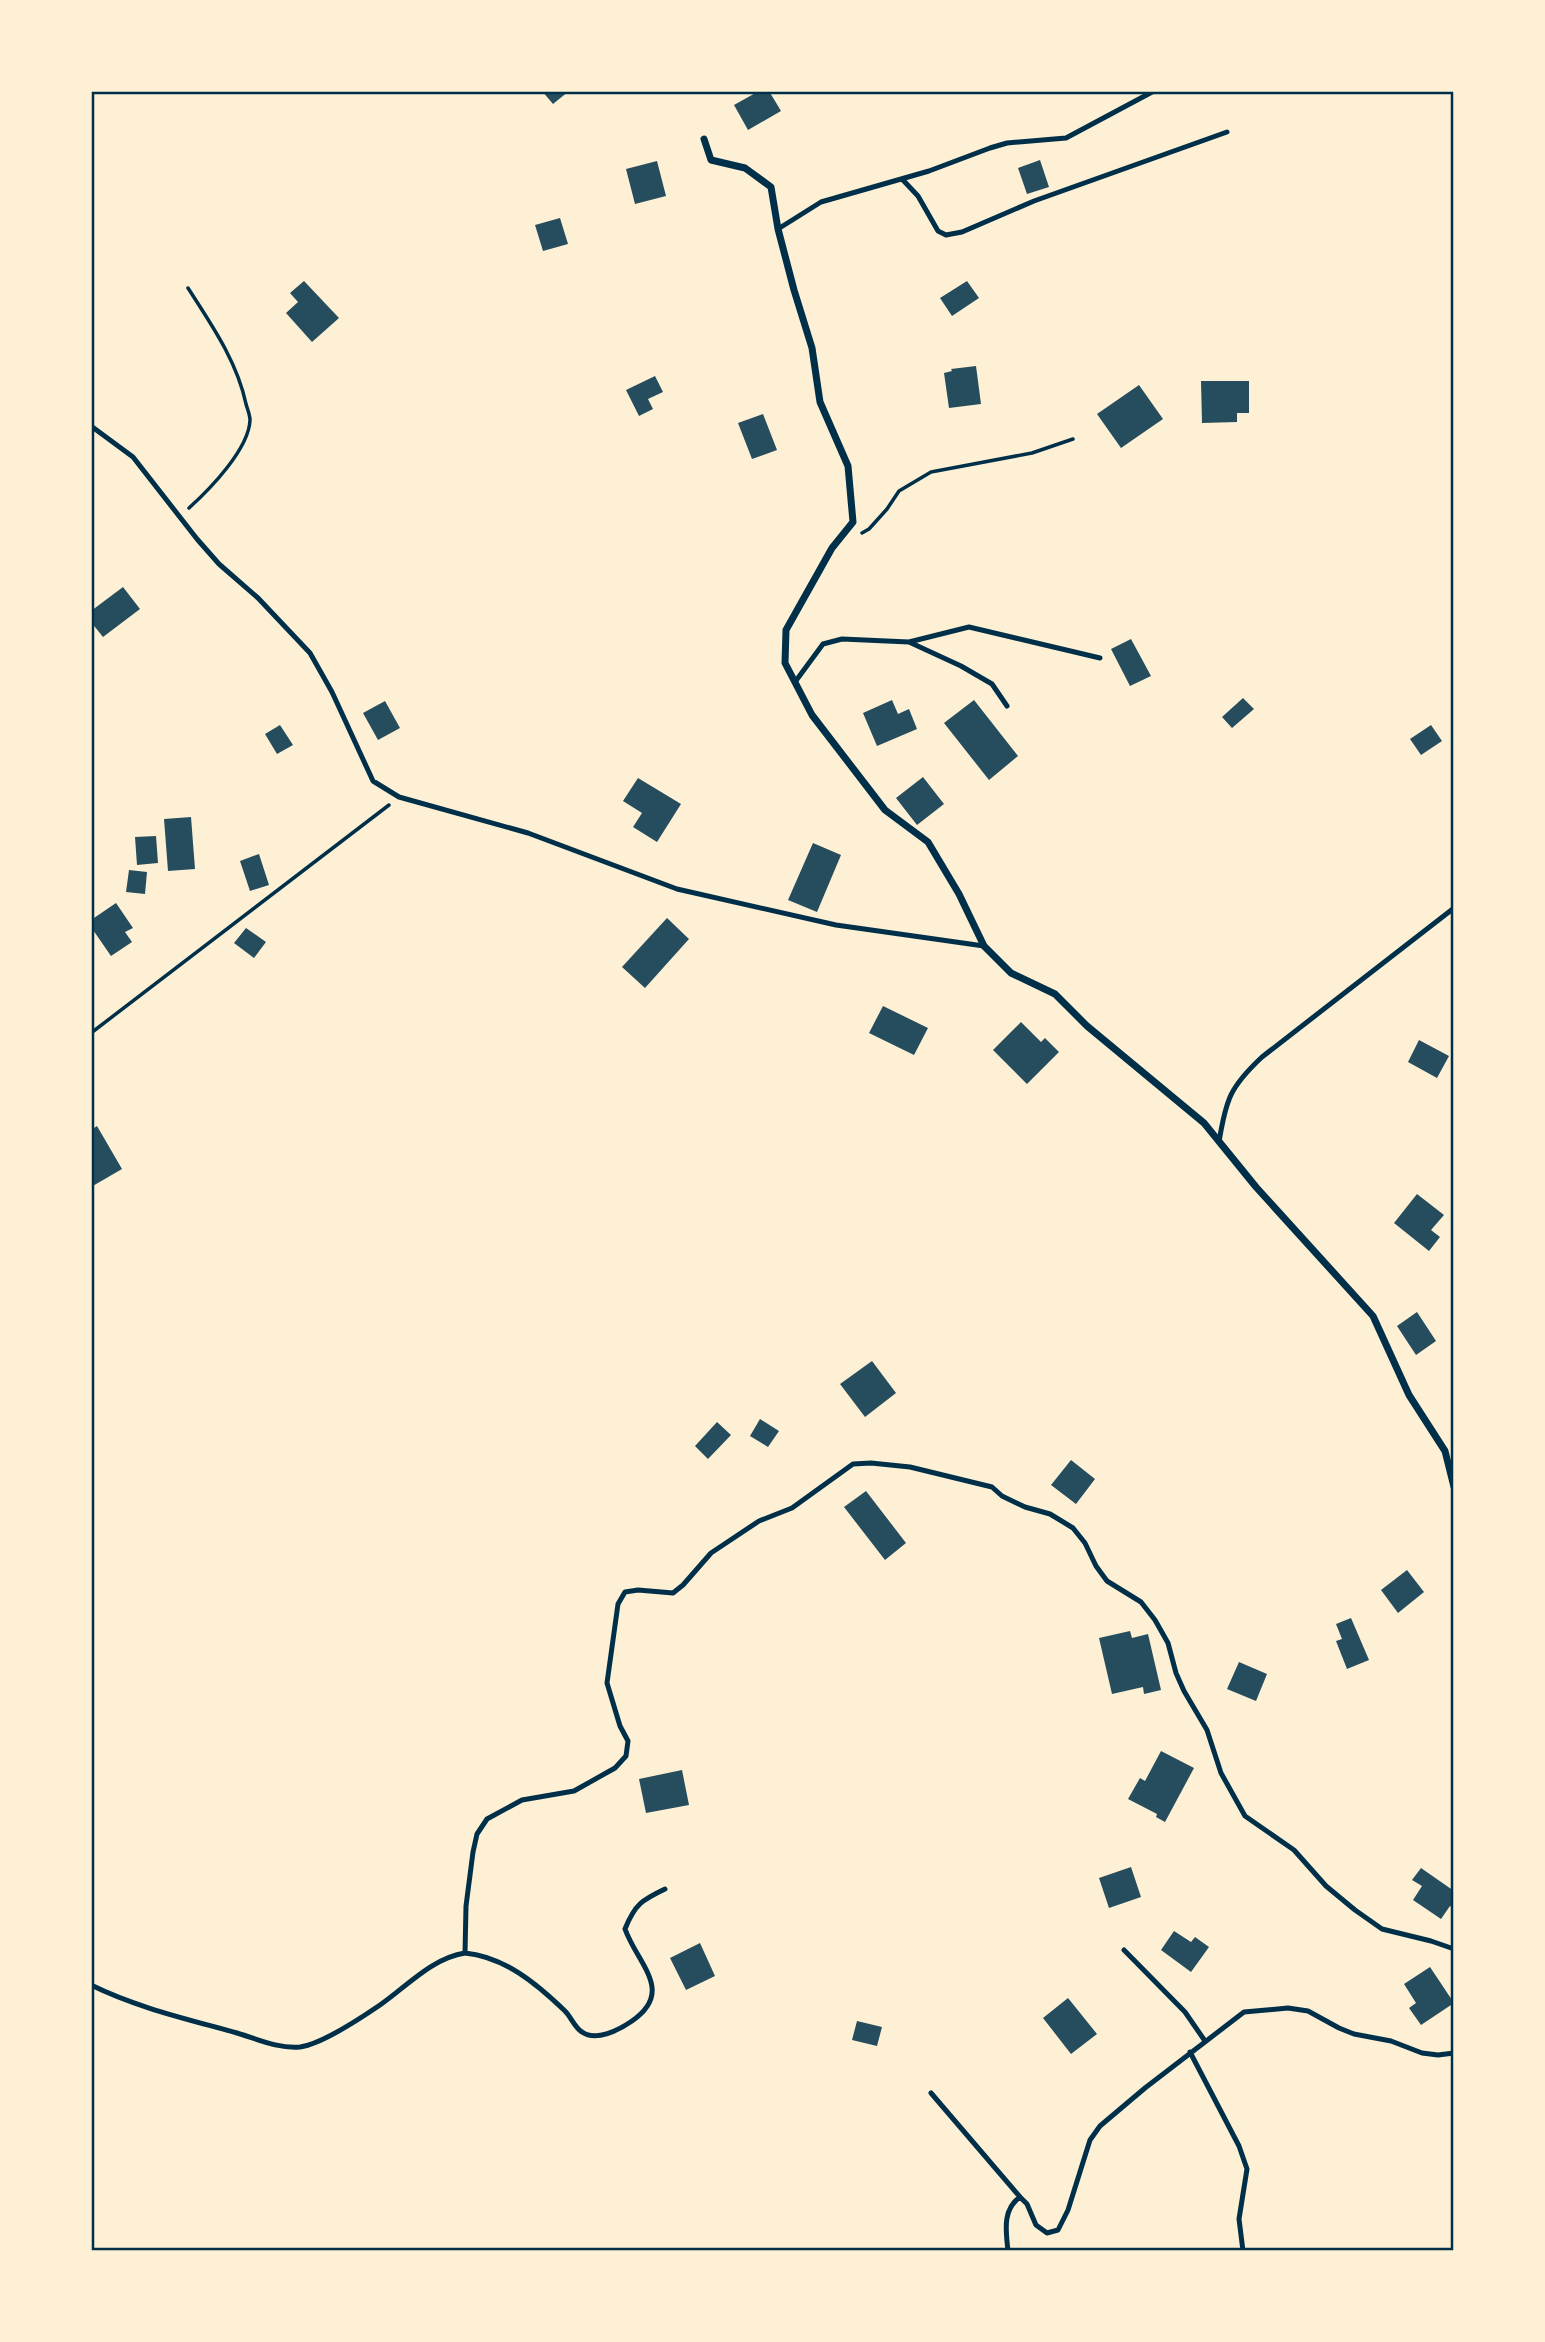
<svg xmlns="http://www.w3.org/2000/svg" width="1545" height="2342" font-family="Figtree,sans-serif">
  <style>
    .building { fill: #264d5e }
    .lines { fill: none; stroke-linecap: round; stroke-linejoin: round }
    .path { stroke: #003049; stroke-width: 3.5 }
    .service { stroke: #003049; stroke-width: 5 }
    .minor { stroke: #003049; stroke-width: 7 }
    .neatline { fill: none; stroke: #003049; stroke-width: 2.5 }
  </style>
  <rect width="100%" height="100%" fill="#fdf0d5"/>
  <path class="building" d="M 542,91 L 569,91 L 553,104 Z
    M 759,91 L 769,91 L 781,111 L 748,130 L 734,105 Z
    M 1040,160 L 1049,187 L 1027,194 L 1018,168 Z
    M 657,161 L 666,196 L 635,204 L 626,169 Z
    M 560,218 L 568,244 L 543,251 L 535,225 Z
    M 304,281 L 339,318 L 312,342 L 286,313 L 298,302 L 290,293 Z
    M 967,281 L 979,298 L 952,316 L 940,298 Z
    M 976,366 L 981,404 L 949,408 L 944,373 L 952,371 L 951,369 Z
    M 655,376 L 663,392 L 648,399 L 653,409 L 639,416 L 626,390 Z
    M 1201,381 L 1249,381 L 1249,413 L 1237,413 L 1237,422 L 1202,423 Z
    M 1139,385 L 1163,419 L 1121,448 L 1097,414 Z
    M 763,414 L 777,450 L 752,459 L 738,423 Z
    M 123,587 L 140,609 L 103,637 L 91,622 L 91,611 Z
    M 1131,639 L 1151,676 L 1130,686 L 1111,649 Z
    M 1243,698 L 1254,709 L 1232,728 L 1222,717 Z
    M 892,700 L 898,714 L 909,709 L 917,729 L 877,746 L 863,713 Z
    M 974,700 L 1018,756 L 989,780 L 944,723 Z
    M 385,701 L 400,728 L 378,740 L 363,713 Z
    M 280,725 L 293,745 L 277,754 L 265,734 Z
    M 1431,725 L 1442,741 L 1421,755 L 1410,739 Z
    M 923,777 L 944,804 L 917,825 L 896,798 Z
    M 638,778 L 681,804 L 657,842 L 633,827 L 642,813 L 623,801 Z
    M 191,817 L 195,869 L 168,871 L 164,819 Z
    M 156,836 L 158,863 L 137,865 L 135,837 Z
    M 813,843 L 841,855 L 817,912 L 788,900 Z
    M 259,854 L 269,885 L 250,891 L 240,861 Z
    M 129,870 L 147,872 L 145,894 L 126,892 Z
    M 116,903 L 133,928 L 125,932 L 132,942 L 111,956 L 91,927 L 91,920 Z
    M 667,918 L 689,939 L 645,988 L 622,967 Z
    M 246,928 L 266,942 L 254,958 L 234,943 Z
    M 883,1006 L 928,1028 L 914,1055 L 869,1033 Z
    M 1021,1022 L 1041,1042 L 1045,1038 L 1059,1052 L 1027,1084 L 993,1050 Z
    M 1419,1040 L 1449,1056 L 1437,1078 L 1408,1062 Z
    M 97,1126 L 122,1169 L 91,1187 L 91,1130 Z
    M 1417,1194 L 1444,1215 L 1431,1230 L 1440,1237 L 1429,1251 L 1394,1223 Z
    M 1417,1312 L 1436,1341 L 1416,1355 L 1397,1326 Z
    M 872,1361 L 896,1393 L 865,1417 L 840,1384 Z
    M 760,1419 L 779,1431 L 768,1447 L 750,1436 Z
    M 717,1422 L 731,1435 L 708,1459 L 695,1446 Z
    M 1071,1460 L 1095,1479 L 1076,1504 L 1051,1485 Z
    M 866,1491 L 906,1543 L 885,1560 L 844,1507 Z
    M 1407,1570 L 1424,1592 L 1398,1613 L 1381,1590 Z
    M 1351,1618 L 1369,1660 L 1347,1669 L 1336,1641 L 1342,1639 L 1336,1624 Z
    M 1130,1631 L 1132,1638 L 1148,1634 L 1161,1690 L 1144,1694 L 1143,1687 L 1112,1694 L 1099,1638 Z
    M 1239,1662 L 1267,1674 L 1256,1701 L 1227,1689 Z
    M 1161,1751 L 1194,1768 L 1165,1822 L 1156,1817 L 1157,1814 L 1128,1799 L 1140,1778 L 1145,1781 Z
    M 682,1770 L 689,1805 L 646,1813 L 639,1779 Z
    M 1131,1867 L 1141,1897 L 1109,1908 L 1099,1878 Z
    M 1421,1868 L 1454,1891 L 1454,1909 L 1450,1906 L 1441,1919 L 1413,1900 L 1422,1886 L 1412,1880 Z
    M 1174,1931 L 1191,1942 L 1195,1937 L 1209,1947 L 1191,1972 L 1161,1950 Z
    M 700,1943 L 715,1976 L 686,1990 L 670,1958 Z
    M 1430,1967 L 1454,2003 L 1421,2025 L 1409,2008 L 1416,2003 L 1404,1984 Z
    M 1068,1998 L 1097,2034 L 1071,2054 L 1043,2018 Z
    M 857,2021 L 882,2027 L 877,2046 L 852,2040 Z"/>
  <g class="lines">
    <path class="path" d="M 188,288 C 211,324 237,361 246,404 C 247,408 250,415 250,420 C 249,449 210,489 189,508
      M 862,533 L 869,529 L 887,509 L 899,491 L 931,472 L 1032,453 L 1073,439
      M 91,1033 L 389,805"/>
    <path class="service" d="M 902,179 L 918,196 L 938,231 L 946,235 L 962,232 L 1034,201 L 1227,132
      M 778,229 L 821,202 L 929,171 L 990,148 L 1007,143 L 1066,138 L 1154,91
      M 91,426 L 133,457 L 197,539 L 219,564 L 258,598 L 310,653 L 332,692 L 373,781 L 399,797 L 528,833 L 677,889 L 836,925 L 984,946
      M 909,642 L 961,666 L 992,684 L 1007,706
      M 795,682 L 823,644 L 842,639 L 909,642 L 969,627 L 1100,658
      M 1219,1142 C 1226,1099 1230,1087 1262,1057 L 1454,908
      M 1124,1950 L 1185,2012 L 1205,2041
      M 465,1953 C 505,1957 537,1984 565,2011 C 571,2017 575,2028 582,2032 C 596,2042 619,2030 632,2021 C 675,1991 638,1965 625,1929 C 635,1904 642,1900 665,1889
      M 91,1985 C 138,2008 187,2019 237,2033 C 257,2039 279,2049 300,2047 C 322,2044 361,2018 380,2005 C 406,1987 432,1958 465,1953 L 466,1906 L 473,1852 L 477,1834 L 487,1819 L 522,1800 L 574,1791 L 615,1768 L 626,1756 L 628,1741 L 620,1726 L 607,1683 L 618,1604 L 625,1592 L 638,1590 L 673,1593 L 683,1585 L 711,1553 L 759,1521 L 792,1508 L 853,1464 L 871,1463 L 910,1467 L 992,1487 L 1002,1496 L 1025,1507 L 1050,1514 L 1073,1528 L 1085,1543 L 1096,1566 L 1107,1581 L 1141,1602 L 1155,1620 L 1168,1643 L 1176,1673 L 1184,1691 L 1207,1730 L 1221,1773 L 1245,1816 L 1294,1850 L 1326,1886 L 1355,1910 L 1382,1929 L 1431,1941 L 1454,1949
      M 1190,2052 L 1239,2146 L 1247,2169 L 1239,2219 L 1243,2251
      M 931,2093 L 1020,2197
      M 1008,2251 C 1006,2231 1002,2210 1020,2197 L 1027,2204 L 1036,2225 L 1047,2233 L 1058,2230 L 1068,2210 L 1090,2140 L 1100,2126 L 1145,2088 L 1244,2012 L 1288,2008 L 1308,2011 L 1339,2028 L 1354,2034 L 1391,2041 L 1422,2053 L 1438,2055 L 1454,2053"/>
    <path class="minor" d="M 704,139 L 711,160 L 745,168 L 771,187 L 778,229 L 794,290 L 812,348 L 820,402 L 848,466 L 853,522 L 832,548 L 786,630 L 785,663 L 812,715 L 885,810 L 928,842 L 959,894 L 984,946 L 1011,973 L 1055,994 L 1087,1026 L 1204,1123 L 1256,1187 L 1373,1316 L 1409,1395 L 1445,1451 L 1454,1487"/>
  </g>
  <rect width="1545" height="2342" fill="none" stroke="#fdf0d5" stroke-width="186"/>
  <rect x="93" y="93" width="1359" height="2156" class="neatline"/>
</svg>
